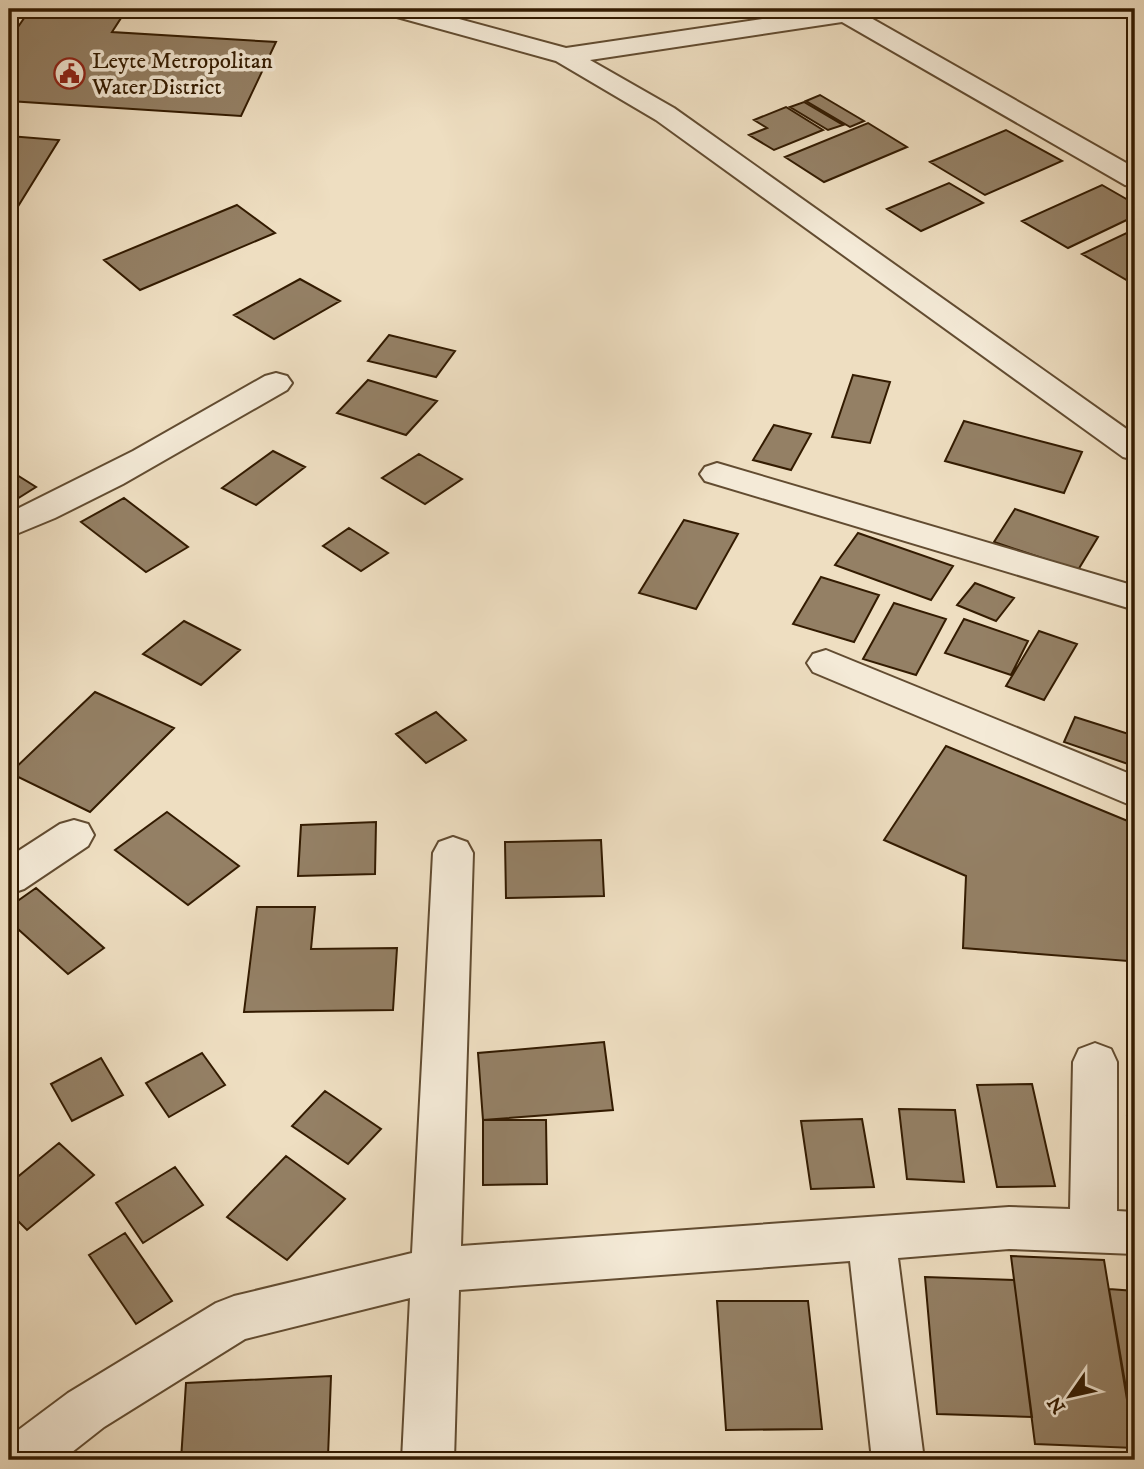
<svg xmlns="http://www.w3.org/2000/svg" width="1144" height="1469" font-family="'IM FELL DW Pica',serif">
  <style>
    .building { fill: #948065; stroke: #331b01; stroke-width: 2 }
    .lines { fill: none; stroke-linecap: round; stroke-linejoin: round }
    .minor-casing { stroke: #624c31; stroke-width: 4 }
    .minor { fill: #f4ead7; fill-rule: evenodd }
    .labels { text-anchor: middle; dominant-baseline: central; stroke-width: 7; stroke-linejoin: round; paint-order: stroke }
    .far-poi-label { font-size: 23px; fill: #331b01; stroke: #f4ead7; text-anchor: start }
  </style>
  <rect width="100%" height="100%" fill="#eedec1"/>
  <filter id="stains"><feTurbulence type="fractalNoise" baseFrequency=".00286" numOctaves="4"/><feColorMatrix values="0 0 0 0 .2 0 0 0 0 .09 0 0 0 0 .02 0 0 0 .5 -.17"/></filter>
  <radialGradient id="worn" r=".72"><stop offset=".6" stop-color="#630" stop-opacity="0"/><stop offset="1" stop-color="#630" stop-opacity=".3"/></radialGradient>
  <path class="building" d="M 29,11 L 121,18 L 112,32 L 276,42 L 241,116 L 9,101 L 9,40 Z
    M 820,95 L 864,121 L 850,127 L 806,101 Z
    M 804,102 L 843,125 L 828,130 L 790,107 Z
    M 786,107 L 823,130 L 774,150 L 749,135 L 767,128 L 754,120 Z
    M 868,123 L 907,147 L 824,182 L 785,157 Z
    M 1006,130 L 1062,161 L 985,195 L 930,162 Z
    M 9,136 L 59,140 L 9,221 Z
    M 949,183 L 983,203 L 921,231 L 887,209 Z
    M 1102,185 L 1135,204 L 1135,216 L 1068,248 L 1022,221 Z
    M 237,205 L 275,233 L 140,290 L 104,260 Z
    M 1135,229 L 1135,285 L 1082,254 Z
    M 300,279 L 340,301 L 274,339 L 234,315 Z
    M 389,335 L 455,351 L 436,377 L 368,361 Z
    M 853,375 L 890,382 L 870,443 L 832,437 Z
    M 368,380 L 437,401 L 406,435 L 337,413 Z
    M 964,421 L 1082,452 L 1064,493 L 945,461 Z
    M 774,425 L 811,434 L 791,470 L 753,460 Z
    M 273,451 L 305,467 L 256,505 L 222,488 Z
    M 419,454 L 462,479 L 425,504 L 382,478 Z
    M 9,470 L 36,487 L 9,504 Z
    M 124,498 L 188,547 L 146,572 L 81,522 Z
    M 1015,509 L 1098,537 L 1078,570 L 994,542 Z
    M 684,520 L 738,534 L 696,609 L 639,593 Z
    M 349,528 L 388,553 L 361,571 L 323,546 Z
    M 858,533 L 953,566 L 931,600 L 835,565 Z
    M 821,577 L 879,595 L 854,642 L 793,624 Z
    M 975,583 L 1014,598 L 996,621 L 957,605 Z
    M 894,603 L 946,619 L 916,675 L 863,659 Z
    M 964,619 L 1028,641 L 1011,675 L 945,653 Z
    M 184,621 L 240,650 L 201,685 L 143,654 Z
    M 1039,631 L 1077,644 L 1044,700 L 1006,686 Z
    M 95,692 L 174,728 L 90,812 L 10,773 Z
    M 436,712 L 466,740 L 426,763 L 396,734 Z
    M 1075,717 L 1135,736 L 1135,747 L 1128,764 L 1064,742 Z
    M 946,746 L 1135,824 L 1135,947 L 1128,961 L 963,948 L 966,876 L 884,840 Z
    M 167,812 L 239,866 L 188,905 L 115,850 Z
    M 376,822 L 375,874 L 298,876 L 301,825 Z
    M 601,840 L 604,896 L 506,898 L 505,842 Z
    M 36,888 L 104,948 L 68,974 L 9,921 L 9,907 Z
    M 257,907 L 315,907 L 311,949 L 397,948 L 393,1010 L 244,1012 Z
    M 604,1042 L 613,1110 L 483,1120 L 478,1053 Z
    M 202,1053 L 225,1085 L 169,1117 L 146,1083 Z
    M 101,1058 L 123,1095 L 72,1121 L 51,1084 Z
    M 1032,1084 L 1055,1186 L 997,1187 L 977,1085 Z
    M 325,1091 L 381,1129 L 348,1164 L 292,1126 Z
    M 899,1109 L 955,1110 L 964,1182 L 907,1179 Z
    M 1127,1116 L 1135,1117 L 1135,1184 L 1132,1184 Z
    M 862,1119 L 874,1187 L 811,1189 L 801,1121 Z
    M 483,1120 L 546,1120 L 547,1184 L 483,1185 Z
    M 59,1143 L 94,1175 L 27,1230 L 9,1212 L 9,1184 Z
    M 286,1156 L 345,1199 L 287,1260 L 227,1217 Z
    M 175,1167 L 203,1205 L 143,1243 L 116,1203 Z
    M 125,1233 L 172,1301 L 136,1324 L 89,1255 Z
    M 1011,1256 L 1104,1260 L 1135,1448 L 1035,1444 Z
    M 925,1277 L 1014,1280 L 1032,1417 L 937,1414 Z
    M 1109,1289 L 1135,1291 L 1135,1394 L 1127,1394 Z
    M 717,1301 L 808,1301 L 822,1429 L 726,1430 Z
    M 331,1376 L 328,1457 L 181,1460 L 186,1383 Z"/>
  <g class="lines">
    <defs>
      <path id="minor" d="M 383,9 L 422,9 L 566,48 L 831,9 L 855,9 L 1135,168 L 1135,187 L 1125,185 L 842,22 L 590,60 L 674,108 L 1135,435 L 1135,460 L 1123,457 L 656,120 L 556,61 L 386,14 Z
        M 276,373 L 287,376 L 292,383 L 287,390 L 123,484 L 55,518 L 9,537 L 9,513 L 133,451 L 265,376 Z
        M 717,463 L 1135,586 L 1135,610 L 705,481 L 700,474 L 705,467 Z
        M 826,650 L 1135,776 L 1135,807 L 813,672 L 807,663 L 813,654 Z
        M 74,820 L 88,824 L 94,835 L 88,846 L 24,889 L 9,894 L 9,857 L 60,824 Z
        M 453,837 L 467,842 L 473,853 L 461,1246 L 1009,1207 L 1070,1209 L 1073,1062 L 1079,1049 L 1095,1043 L 1111,1049 L 1117,1062 L 1117,1211 L 1135,1212 L 1135,1254 L 1009,1249 L 898,1258 L 924,1460 L 872,1460 L 850,1261 L 459,1290 L 454,1460 L 402,1460 L 410,1298 L 245,1339 L 104,1427 L 62,1460 L 9,1460 L 9,1437 L 68,1393 L 216,1303 L 234,1296 L 412,1253 L 433,853 L 439,842 Z"/>
    </defs>
    <use href="#minor" class="minor-casing"/>
    <use href="#minor" class="minor"/>
  </g>
  <defs>
    <symbol id="civic-ring" viewBox="-11 -11 22 22"><circle r="9.5" fill="#f4ead7" stroke="#8f2418" stroke-width="1.5"/><path d="M-.6-6.5H3V-4.5H.6V-3L4-1V1h2V6H-6V1h2V-1L-.6-3ZM-1.2 2.5V6h2.4V2.5Z" fill="#8f2418"/></symbol>
  </defs>
  <g fill-rule="evenodd">
    <use href="#civic-ring" x="52" y="56" width="35" height="35"/>
  </g>
  <g class="labels">
    <g class="far-poi-label">
      <text x="92" y="61">Leyte Metropolitan<tspan x="92" dy="26">Water District</tspan></text>
    </g>
  </g>
  <rect width="1144" height="1469" fill="none" stroke="#eedec1" stroke-width="35"/>
  <rect x="10" y="10" width="1123" height="1448" fill="none" stroke="#331b01" stroke-width="3.5"/>
  <rect x="18" y="18" width="1109" height="1434" fill="none" stroke="#331b01" stroke-width="2"/>
  <g transform="translate(1070 1396) rotate(236)" stroke="#f4ead7" stroke-width="5" paint-order="stroke">
  <path d="M0-5L12 26L0 18L-12 26Z" fill="#331b01"/>
  <text y="-10" font-size="19" font-weight="bold" text-anchor="middle" fill="#331b01">N</text>
  </g>
  <rect width="100%" height="100%" filter="url(#stains)"/>
  <rect width="100%" height="100%" fill="url(#worn)"/>
</svg>
